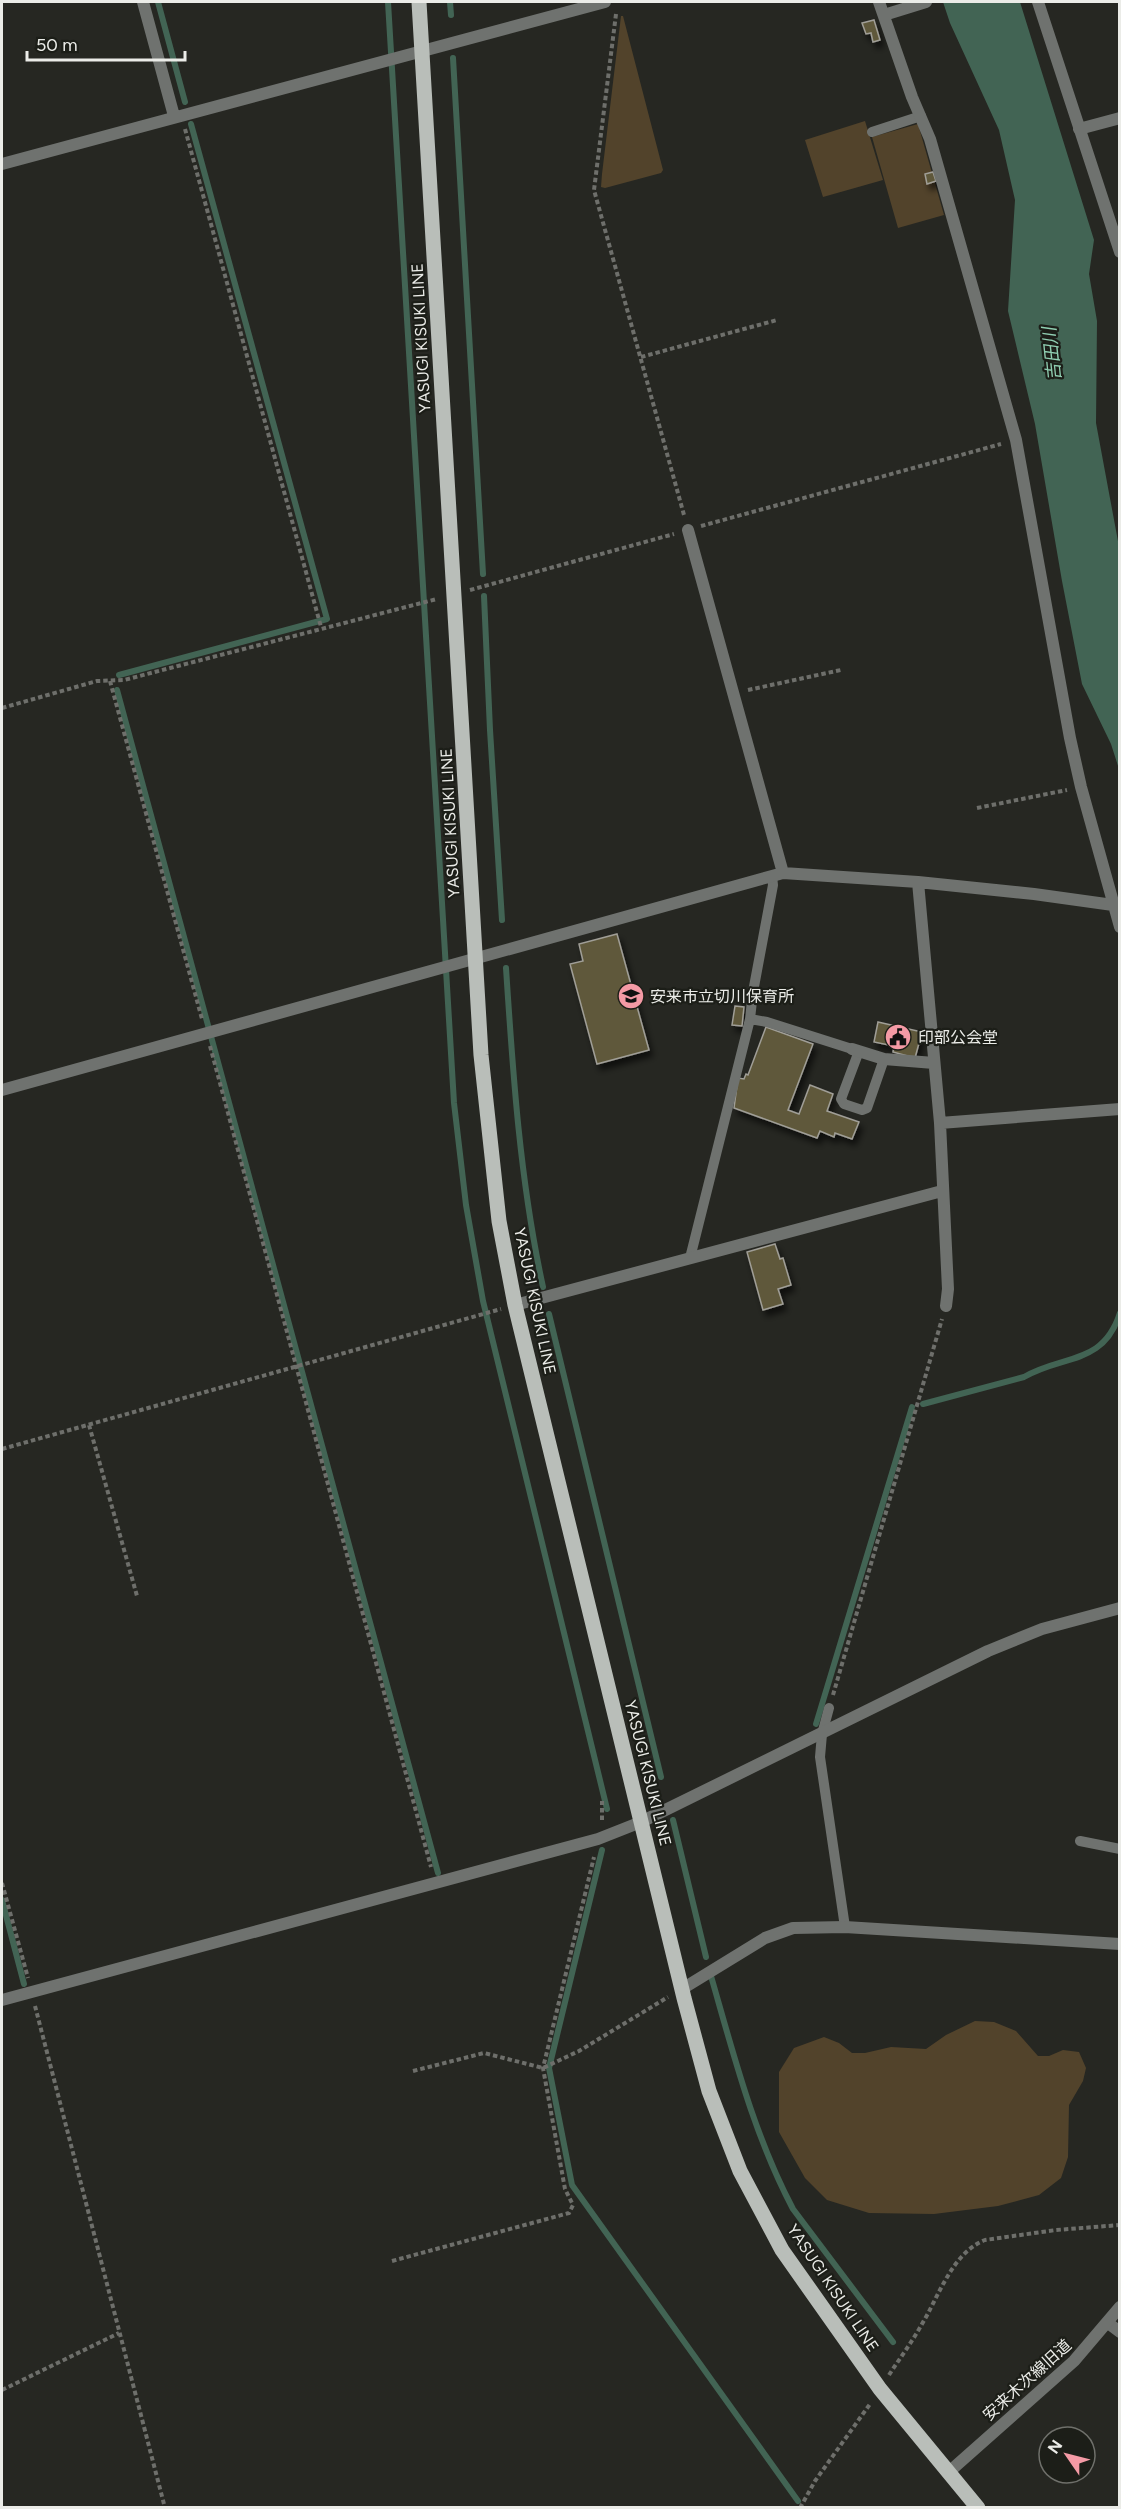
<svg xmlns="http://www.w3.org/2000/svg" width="1121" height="2509" font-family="Figtree,'Noto Sans JP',sans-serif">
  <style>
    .green { fill: #52432b }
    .water { fill: #426454 }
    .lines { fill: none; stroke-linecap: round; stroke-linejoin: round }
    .stream { stroke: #426454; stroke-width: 6 }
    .building { fill: #5f593a; stroke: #a09e97; stroke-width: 1.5; filter: url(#shadow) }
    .path { stroke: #6e6f6b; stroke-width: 4; stroke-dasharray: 4.5 3; stroke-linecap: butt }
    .service { stroke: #6f726f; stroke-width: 10 }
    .minor { stroke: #6f726f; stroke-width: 12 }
    .tertiary { stroke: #6f726f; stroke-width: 12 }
    .primary { stroke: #b9beb9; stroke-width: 15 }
    .labels { text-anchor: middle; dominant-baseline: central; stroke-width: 4.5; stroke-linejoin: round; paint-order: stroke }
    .street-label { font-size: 16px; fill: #ebece8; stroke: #1c1e18 }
    .poi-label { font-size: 16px; fill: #ebece8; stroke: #1c1e18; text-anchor: start }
    .water-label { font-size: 18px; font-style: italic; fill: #90cfb2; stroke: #1c1e18 }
  </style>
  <defs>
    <filter id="shadow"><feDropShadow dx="3.5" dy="6" stdDeviation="3" flood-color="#0009"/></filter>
  </defs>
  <rect width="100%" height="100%" fill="#262722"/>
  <path class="green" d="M 621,16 L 623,16 L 663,170 L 661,173 L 605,188 L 601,187 L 602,174 Z
    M 865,121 L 883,180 L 823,197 L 805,140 Z
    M 918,124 L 944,215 L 898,228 L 872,137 Z
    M 975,2021 L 994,2022 L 1016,2031 L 1038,2056 L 1049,2056 L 1063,2050 L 1079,2052 L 1086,2068 L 1083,2081 L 1069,2105 L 1068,2157 L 1061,2178 L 1039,2195 L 998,2206 L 934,2214 L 869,2213 L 827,2200 L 805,2178 L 779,2132 L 779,2072 L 794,2048 L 824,2037 L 839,2043 L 852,2053 L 865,2053 L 891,2047 L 926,2049 L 946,2035 Z"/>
  <path class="water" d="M 943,2 L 1020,2 L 1094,240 L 1089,274 L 1097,321 L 1096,423 L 1120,552 L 1119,769 L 1111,744 L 1082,684 L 1062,581 L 1035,424 L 1008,311 L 1015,200 L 999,130 L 950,23 Z"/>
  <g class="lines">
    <path class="stream" d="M 158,2 L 185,102
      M 388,2 L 454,1103 L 466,1205 L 483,1301 L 607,1809
      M 450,2 L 451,15
      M 453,58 L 483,574
      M 484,596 L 490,730 L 502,920
      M 119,675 L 327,619 L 191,124
      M 117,690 L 438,1873
      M 506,968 C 513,1075 520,1181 543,1287
      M 549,1314 L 661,1777
      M 923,1404 L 1024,1377 C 1063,1354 1103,1366 1120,1313
      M 816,1724 L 912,1407
      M 673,1820 L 706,1957
      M 602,1850 L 549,2068 L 572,2185 L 798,2501
      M 2,1900 L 24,1984
      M 711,1976 C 734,2056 754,2135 793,2209 L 893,2342"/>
  </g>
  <path class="building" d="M 874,20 L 880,40 L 873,42 L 871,33 L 866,34 L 862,23 Z
    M 933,172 L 936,181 L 927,184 L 925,174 Z
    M 617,934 L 649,1050 L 597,1064 L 570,964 L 583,961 L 579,944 Z
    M 735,1006 L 744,1007 L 742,1026 L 732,1025 Z
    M 878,1022 L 922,1032 L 915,1058 L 893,1052 L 894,1046 L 874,1042 Z
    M 766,1027 L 813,1044 L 788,1110 L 799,1114 L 810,1085 L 833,1094 L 827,1111 L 859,1122 L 852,1139 L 835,1133 L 834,1137 L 820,1131 L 817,1138 L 734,1108 L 738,1078 L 744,1079 L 746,1074 L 748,1075 Z
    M 775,1244 L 780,1259 L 783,1258 L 791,1285 L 778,1289 L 783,1304 L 763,1310 L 747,1252 Z"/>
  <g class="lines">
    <path class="path" d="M 616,14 L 594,190 L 684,515
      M 185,129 L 321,627
      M 641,357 L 777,320
      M 701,526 L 1001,444
      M 470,590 L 674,534
      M 110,681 L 202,1019
      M 748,690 L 841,670
      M 2,708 L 97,681 L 124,680 L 437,599
      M 977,808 L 1067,790
      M 210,1046 L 431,1867
      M 89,1425 L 137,1596
      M 2,1449 L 501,1309
      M 833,1695 L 942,1319
      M 602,1820 L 602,1801
      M 2,1883 L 28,1978
      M 35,2006 L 165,2508
      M 413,2071 L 484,2053 L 543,2068 L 579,2051 L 668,1997
      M 392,2261 L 569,2213 L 573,2205 L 565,2189 L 543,2068 L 594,1857
      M 889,2375 C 900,2358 912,2342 922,2324 C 939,2296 952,2253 985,2240 L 1056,2230 L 1120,2225
      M 2,2390 L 119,2333
      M 800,2508 L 815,2481 L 870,2404"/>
    <path class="service" d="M 872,132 L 921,116
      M 750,1019 L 767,1022 L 852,1049
      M 859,1051 L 841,1099 L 844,1104 L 862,1110 L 867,1108 L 884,1059
      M 690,1258 L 750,1019 L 753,992 L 773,885 L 772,876
      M 829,1708 L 822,1734 L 820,1757 L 845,1927
      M 1080,1841 L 1120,1849"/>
    <path class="minor" d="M 143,2 L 174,116
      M 879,2 L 912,97 L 930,139 L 1016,440 L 1070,738 L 1081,787 L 1120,927
      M 1038,2 L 1120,252
      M 884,15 L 926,2
      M 1079,129 L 1120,118
      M 2,164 L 605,2
      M 688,530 L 783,873
      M 918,882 L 940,1123 L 948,1289 L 946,1306
      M 852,1049 L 884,1059 L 934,1063
      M 2,1090 L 783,873 L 918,882 L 1034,894 L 1113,905
      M 940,1123 L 1120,1109
      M 515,1305 L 942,1191
      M 682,1989 L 765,1938 L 793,1928 L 845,1927 L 1120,1944
      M 2,2000 L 598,1839 L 641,1822 L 988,1651 L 1042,1629 L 1120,1608
      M 1108,2323 L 1120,2332"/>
    <path class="tertiary" d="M 950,2471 L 1074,2361 L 1120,2307"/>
    <path class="primary" d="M 419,2 L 481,1055 L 499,1221 L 515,1305 L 684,1998 L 709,2091 L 740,2171 L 782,2250 L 880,2389 L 978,2508"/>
  </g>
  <defs>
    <symbol id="school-disc" viewBox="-11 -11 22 22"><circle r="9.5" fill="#f49aa5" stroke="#1c1e18"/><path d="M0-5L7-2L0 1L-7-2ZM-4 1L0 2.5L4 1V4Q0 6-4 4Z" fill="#111"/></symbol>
    <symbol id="civic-disc" viewBox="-11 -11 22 22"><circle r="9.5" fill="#f49aa5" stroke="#1c1e18"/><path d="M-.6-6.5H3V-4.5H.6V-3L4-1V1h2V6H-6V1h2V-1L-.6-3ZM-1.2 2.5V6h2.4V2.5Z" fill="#111"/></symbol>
  </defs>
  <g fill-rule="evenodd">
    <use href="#school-disc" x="616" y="981" width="30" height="30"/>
    <use href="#civic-disc" x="883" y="1022" width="30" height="30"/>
  </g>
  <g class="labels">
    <g class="street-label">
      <text transform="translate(421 338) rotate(-93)">YASUGI KISUKI LINE</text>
      <text transform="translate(450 823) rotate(-93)">YASUGI KISUKI LINE</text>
      <text transform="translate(535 1301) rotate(78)">YASUGI KISUKI LINE</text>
      <text transform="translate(648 1773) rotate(76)">YASUGI KISUKI LINE</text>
      <text transform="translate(833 2288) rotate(56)">YASUGI KISUKI LINE</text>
      <text transform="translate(1027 2380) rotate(-42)">安来木次線旧道</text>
    </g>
    <g class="poi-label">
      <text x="650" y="996">安来市立切川保育所</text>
      <text x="918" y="1037">印部公会堂</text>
    </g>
    <g class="water-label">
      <text transform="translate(1052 354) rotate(-96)">吉田川</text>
    </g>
  </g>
  <rect width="1121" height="2509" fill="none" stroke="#ebece8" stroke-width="6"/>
  <g transform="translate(1067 2455) rotate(305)"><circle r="28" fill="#1c1e18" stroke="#6f706b" stroke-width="1.5"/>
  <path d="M0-4.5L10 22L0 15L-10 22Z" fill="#f49aa5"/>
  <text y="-9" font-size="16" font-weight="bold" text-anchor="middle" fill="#ebece8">N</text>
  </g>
  <path d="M27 51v9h158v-9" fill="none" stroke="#ebece8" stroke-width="3"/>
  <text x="36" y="51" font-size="18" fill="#ebece8" stroke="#1c1e18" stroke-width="4.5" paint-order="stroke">50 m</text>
</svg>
